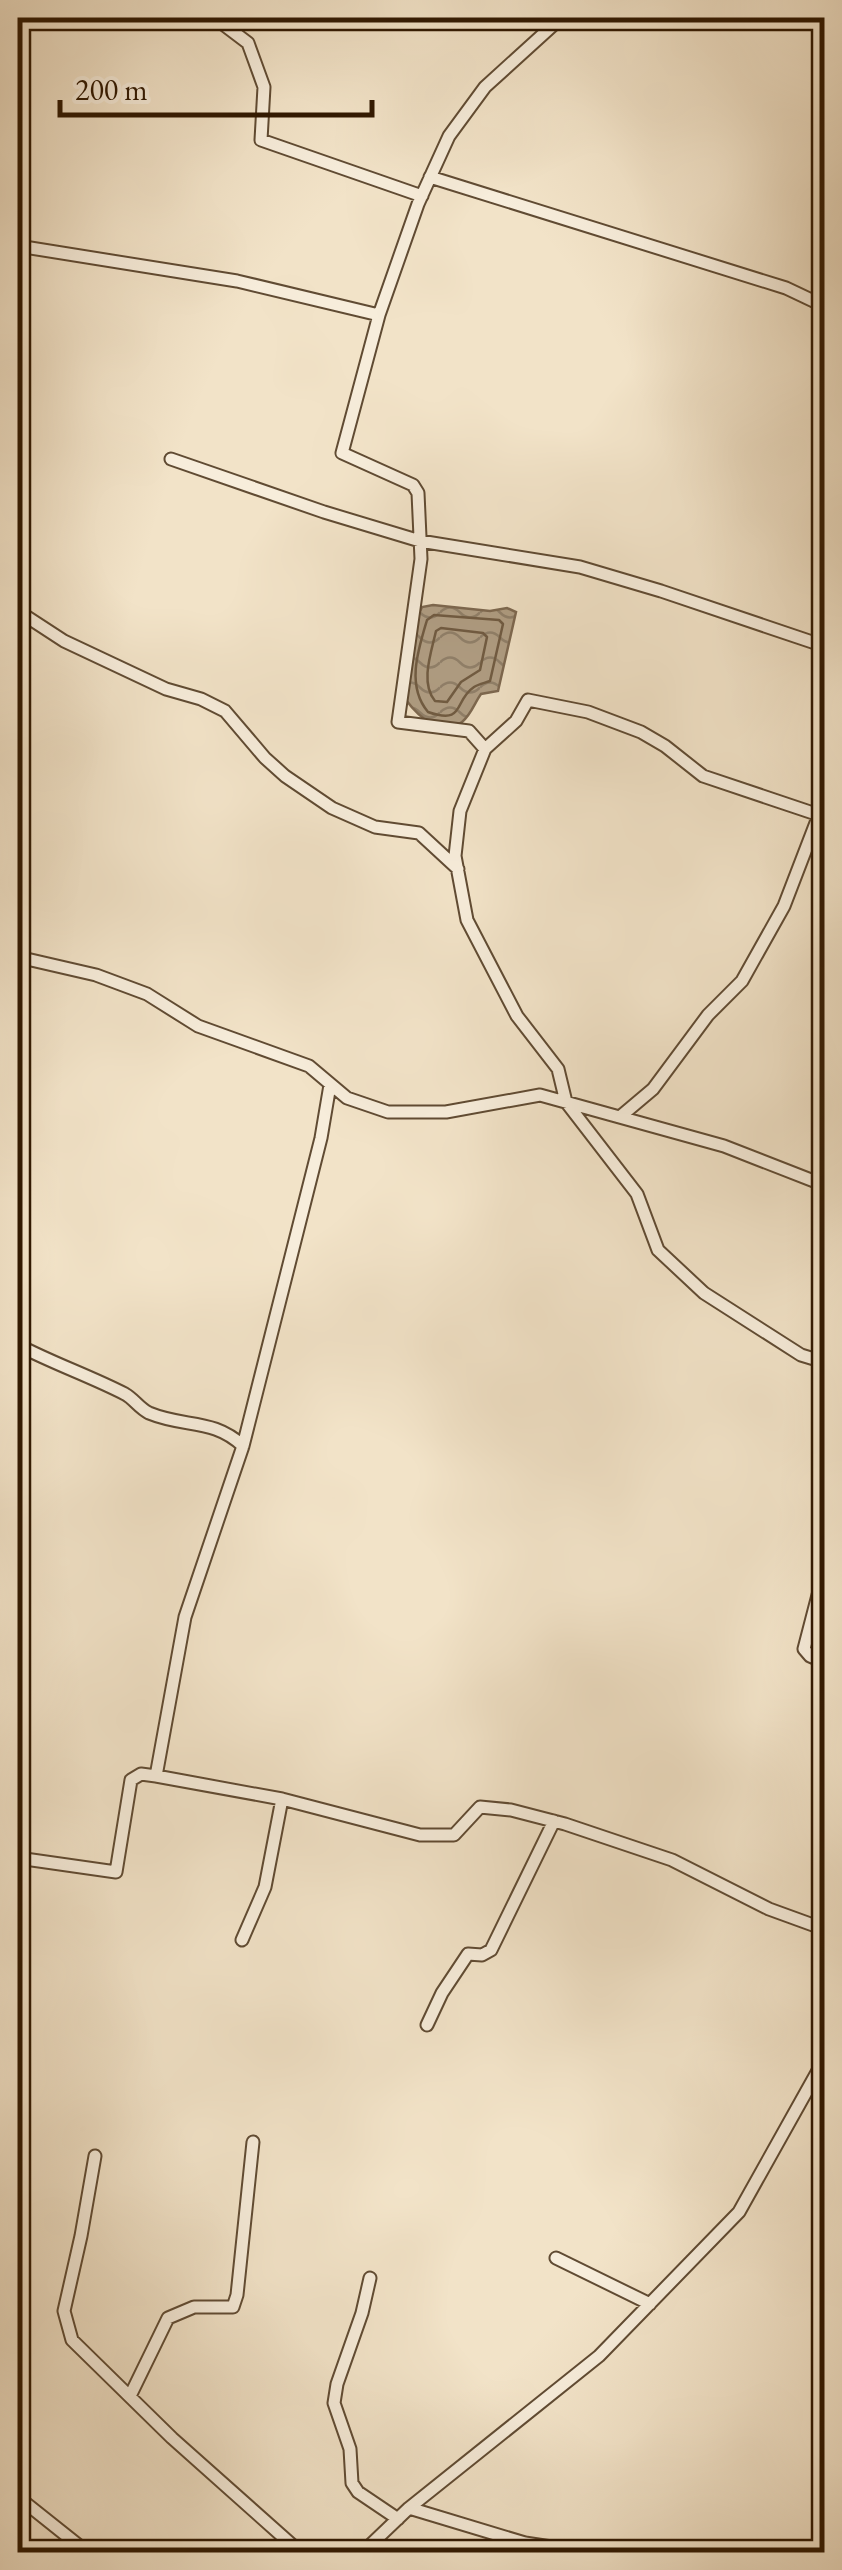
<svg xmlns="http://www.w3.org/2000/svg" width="842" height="2570" font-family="'EB Garamond',serif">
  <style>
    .water { fill: url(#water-waves); stroke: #7d6850; stroke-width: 2.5 }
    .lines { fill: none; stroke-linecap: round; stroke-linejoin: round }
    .shore { stroke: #705b42; stroke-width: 2.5 }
    .minor-casing { stroke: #604b33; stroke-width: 15 }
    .minor { stroke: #f7eddb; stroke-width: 11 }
  </style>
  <defs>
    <pattern id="water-waves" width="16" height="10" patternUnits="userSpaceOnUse" patternTransform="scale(2.5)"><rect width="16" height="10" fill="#b09e84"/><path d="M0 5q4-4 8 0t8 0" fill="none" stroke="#90806a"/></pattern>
  </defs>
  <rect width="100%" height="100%" fill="#f2e3c8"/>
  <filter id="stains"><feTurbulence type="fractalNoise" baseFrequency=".002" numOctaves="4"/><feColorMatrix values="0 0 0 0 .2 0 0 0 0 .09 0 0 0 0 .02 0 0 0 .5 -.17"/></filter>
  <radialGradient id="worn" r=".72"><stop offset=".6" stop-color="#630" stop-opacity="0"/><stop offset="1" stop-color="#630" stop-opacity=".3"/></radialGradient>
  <path class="water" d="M 433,605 L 490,611 L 507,608 L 516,612 L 498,691 L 481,694 C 475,702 471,715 462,722 C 441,738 418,716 406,700 L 416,620 L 422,607 Z"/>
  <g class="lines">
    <path class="shore" d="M 434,615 L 499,620 L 503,624 L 490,681 C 485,683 479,684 474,687 C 453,701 466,725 428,712 C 406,686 418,650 427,620 Z
      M 441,628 L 483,633 L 487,637 L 480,670 L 461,682 L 447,702 L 435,701 C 420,683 431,653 436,631 Z"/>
    <defs>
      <path id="minor" d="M 215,18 L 248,43 L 264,87 L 261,140 L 422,196
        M 561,18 L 485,87 L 449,136 L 418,204 L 379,315 L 342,453 L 413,485 L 418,493 L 421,559 L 398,722 L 469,731 L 485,749 L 460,811 L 455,856 L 467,920 L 517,1016 L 558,1069 L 566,1102 L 637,1194 L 658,1250 L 704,1293 L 801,1355 L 824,1362
        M 430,177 L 786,288 L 824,306
        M 18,246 L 237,281 L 379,315
        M 171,459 L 324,512 L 420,541 L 580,567 L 661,591 L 824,646
        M 18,611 L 64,641 L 166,689 L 201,699 L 225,711 L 265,758 L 285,776 L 332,808 L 375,827 L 419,833 L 458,869
        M 485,749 L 516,721 L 528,700 L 588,712 L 641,732 L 665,746 L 703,776 L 819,815 L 824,813
        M 18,957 L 96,975 L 147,994 L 198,1026 L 309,1066 L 347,1098 L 388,1112 L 446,1112 L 540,1095 L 724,1146 L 824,1185
        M 621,1116 L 653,1089 L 708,1015 L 742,981 L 784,906 L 819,815
        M 18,1345 C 52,1363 90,1376 125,1394 C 134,1399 139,1408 149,1413 C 185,1428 213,1418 243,1446
        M 824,1457 L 822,1491 L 824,1500
        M 824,1572 L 804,1649 L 810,1656 L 824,1662
        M 156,1776 L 282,1799 L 420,1835 L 454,1835 L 480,1807 L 511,1810 L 565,1824 L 672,1860 L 769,1909 L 824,1929
        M 18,1858 L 116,1872 L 131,1780 L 141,1774 L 156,1776 L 185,1617 L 243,1446 L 321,1138 L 330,1085
        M 242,1940 L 265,1887 L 282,1799
        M 427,2025 L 442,1993 L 468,1954 L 482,1955 L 491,1950 L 554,1821
        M 95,2156 L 81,2236 L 64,2311 L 72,2340 L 172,2438 L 300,2552
        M 556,2258 L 650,2304
        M 370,2278 L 362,2313 L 337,2384 L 334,2403 L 350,2449 L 352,2483 L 358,2492 L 398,2519
        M 130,2396 L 168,2318 L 194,2307 L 233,2307 L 237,2295 L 253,2142
        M 18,2497 L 87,2552
        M 409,2508 L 525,2543 L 585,2552
        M 363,2552 L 409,2508 L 599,2356 L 739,2212 L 824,2060"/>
    </defs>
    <use href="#minor" class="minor-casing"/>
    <use href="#minor" class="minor"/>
  </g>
  <rect width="842" height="2570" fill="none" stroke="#f2e3c8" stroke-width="60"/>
  <rect x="20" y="20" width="802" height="2530" fill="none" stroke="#301801" stroke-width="5"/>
  <rect x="30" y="30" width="782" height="2510" fill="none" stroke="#301801" stroke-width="2.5"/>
  <path d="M60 100v15h312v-15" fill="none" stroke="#301801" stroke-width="5"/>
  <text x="75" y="100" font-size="30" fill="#301801" stroke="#f7eddb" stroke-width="8" paint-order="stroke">200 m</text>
  <rect width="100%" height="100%" filter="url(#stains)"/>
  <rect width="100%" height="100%" fill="url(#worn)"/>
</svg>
